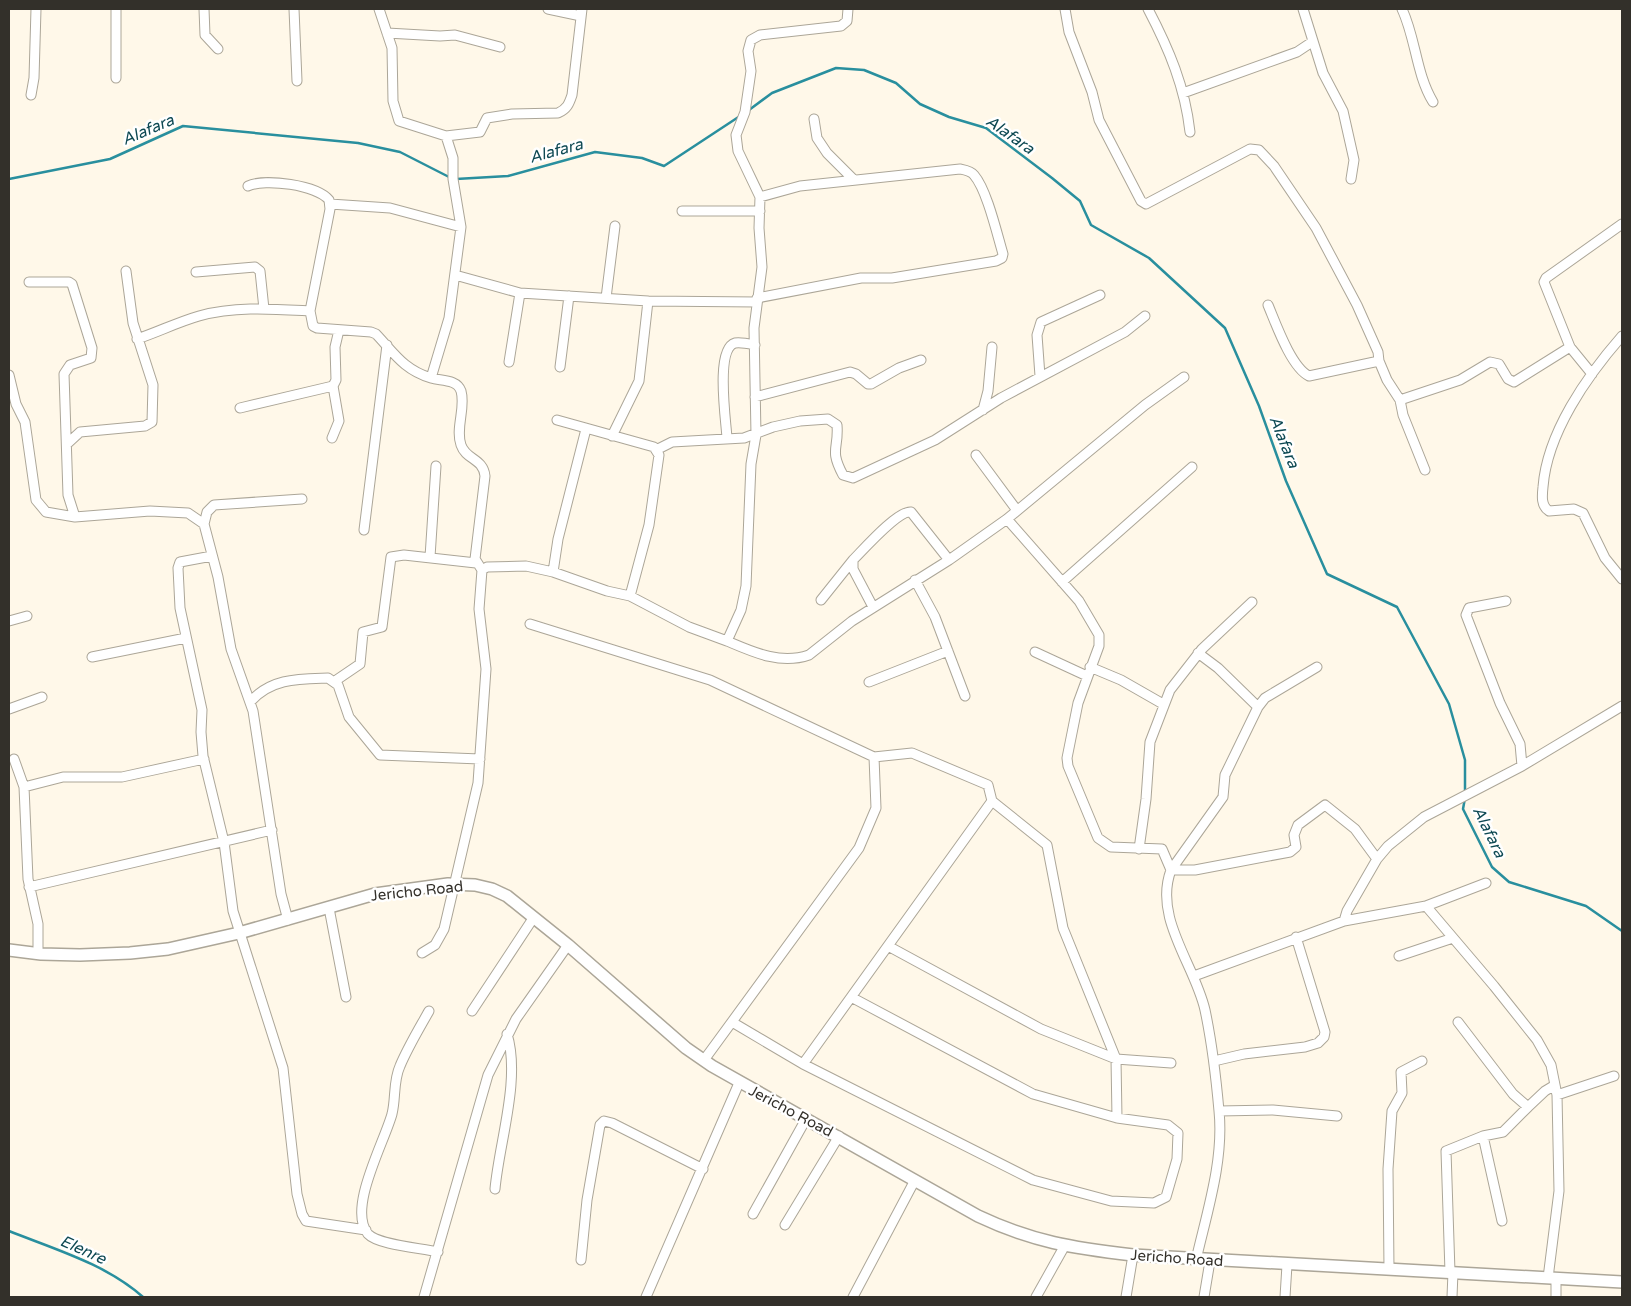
<svg xmlns="http://www.w3.org/2000/svg" width="1631" height="1306" font-family="'Varela Round',sans-serif">
  <style>
    .lines { fill: none; stroke-linecap: round; stroke-linejoin: round }
    .stream { stroke: #298f9e; stroke-width: 2.5 }
    .minor-casing { stroke: #aca698; stroke-width: 11 }
    .tertiary-casing { stroke: #aca698; stroke-width: 14 }
    .minor { stroke: #fff; stroke-width: 9 }
    .tertiary { stroke: #fff; stroke-width: 11 }
    .labels { text-anchor: middle; dominant-baseline: central; stroke-width: 5; stroke-linejoin: round; paint-order: stroke }
    .street-label { font-size: 15px; fill: #33302a; stroke: #fff }
    .water-label { font-size: 16px; font-style: italic; fill: #0e4953; stroke: #fff }
  </style>
  <rect width="100%" height="100%" fill="#fff8e9"/>
  <g class="lines">
    <path class="stream" d="M 749,110 L 772,93 L 836,68 L 864,70 L 896,83 L 920,104 L 949,117 L 986,128 L 1052,178 L 1080,201 L 1091,225 L 1149,258 L 1225,328 L 1259,406 L 1286,481 L 1327,574 L 1397,607 L 1449,704 L 1465,760 L 1465,792
      M 9,179 L 110,159 L 183,126 L 358,143 L 400,152 L 451,178
      M 456,179 L 508,176 L 595,152 L 642,158 L 664,166 L 740,116
      M 1465,798 L 1463,809 L 1492,867 L 1509,882 L 1586,906 L 1622,931
      M 9,1231 C 54,1249 106,1264 143,1297"/>
    <defs>
      <path id="minor" d="M 116,9 L 116,78
        M 204,9 L 205,35 L 218,49
        M 294,9 L 297,81
        M 379,9 L 392,48 L 393,101 L 399,121 L 446,136 L 480,132 L 487,118 L 512,114 L 558,113 C 567,109 569,104 572,95 L 582,9
        M 548,9 L 581,16
        M 1065,9 L 1069,32 L 1092,92 L 1099,120 L 1141,201 L 1146,204 L 1250,149 L 1259,150 L 1274,166 L 1316,228 L 1357,305 L 1378,352 L 1379,361 L 1387,380 L 1400,400 L 1403,415 L 1425,470
        M 1148,9 C 1169,49 1185,87 1190,132
        M 1303,9 L 1323,73 L 1343,111 L 1354,160 L 1351,179
        M 1402,9 C 1416,39 1416,74 1433,102
        M 387,33 L 440,36 L 455,35 L 500,47
        M 1183,93 L 1297,52 L 1312,42
        M 31,95 L 34,78 L 36,9
        M 814,119 L 817,138 L 827,153 L 854,180
        M 248,186 C 265,178 317,185 329,200 L 330,209 L 310,311 L 313,326 L 317,328 L 371,332 L 376,334 C 394,353 404,370 431,378 C 441,381 457,379 461,391 C 466,408 455,428 461,445 C 466,460 483,458 485,476 L 475,559 L 482,570
        M 330,204 L 390,208 L 461,227
        M 682,211 L 760,211
        M 196,272 L 255,267 L 260,271 L 264,309
        M 455,275 L 520,293 L 509,362
        M 29,282 L 69,282 L 72,284 L 92,348 L 91,358 L 70,365 L 64,374 L 68,495 L 75,517
        M 520,293 L 648,301
        M 606,298 L 615,226
        M 757,298 L 861,278 L 892,278 L 996,261 L 1002,258 L 1003,254 C 997,234 987,190 974,175 C 971,171 965,170 960,169 L 800,186 L 760,197
        M 1268,305 C 1276,324 1291,367 1309,376 L 1379,361
        M 1622,336 C 1587,376 1547,433 1543,487 C 1542,496 1541,506 1549,511 L 1574,509 L 1583,513 L 1605,558 L 1622,579
        M 137,339 C 158,332 178,322 199,316 C 235,306 273,309 310,311
        M 1570,347 L 1544,282 L 1546,278 L 1622,224
        M 560,367 L 569,296
        M 9,375 L 16,404 L 25,422 L 36,500 L 46,512 L 75,517 L 150,511 L 188,513 L 204,524
        M 1040,376 L 1037,335 L 1041,322 L 1100,295
        M 431,378 L 449,318 L 461,227 L 453,179 L 453,158 L 446,136
        M 755,397 L 850,372 L 856,374 L 868,384 L 871,384 L 899,368 L 921,360
        M 1400,400 L 1460,380 L 1490,362 L 1499,364 L 1508,379 L 1514,382 L 1570,347 L 1592,374
        M 240,408 L 333,386 L 336,380 L 335,347 L 339,330
        M 983,410 L 988,391 L 992,347
        M 557,420 L 654,447 L 659,455 L 649,525 L 630,596
        M 612,436 L 639,381 L 648,301 L 757,302
        M 332,438 L 339,421 L 333,386
        M 727,438 C 726,420 715,349 735,343 C 741,342 750,344 755,345
        M 67,444 L 80,432 L 145,426 L 152,422 L 153,385 L 133,323 L 126,271
        M 656,450 L 672,442 L 744,438 L 773,427 L 800,421 L 828,419 L 837,425 C 839,449 829,449 843,475 L 853,478 L 935,440 L 1001,398 L 1125,332 L 1145,316
        M 976,455 L 1016,509
        M 1007,519 L 1079,601 L 1099,635 L 1099,646 L 1078,703 L 1067,758 L 1068,766 L 1098,838 L 1111,847 L 1162,849 L 1171,870
        M 364,530 L 387,345
        M 212,556 L 180,562 L 178,568 L 180,608 L 202,710 L 201,732 L 203,756 L 224,842 L 233,911 L 283,1068 L 297,1194 L 302,1214 L 306,1221 L 366,1230
        M 430,557 L 436,466
        M 553,572 L 558,539 L 586,429
        M 915,580 L 935,617 L 965,696
        M 1062,582 L 1192,467
        M 821,600 L 853,560
        M 1506,601 L 1469,608 L 1466,615 L 1500,703 L 1520,744 L 1522,766
        M 873,607 L 853,569 L 853,560 C 863,550 898,510 911,512 L 949,560
        M 9,621 L 27,616
        M 530,624 L 710,680 L 874,757 L 876,808 L 859,848 L 704,1060
        M 727,641 C 753,652 780,665 809,655 L 852,621 L 949,560 L 1007,519 L 1145,405 L 1184,377
        M 1035,652 L 1087,676
        M 1198,653 L 1218,668 L 1258,707
        M 92,657 L 186,638
        M 1090,667 L 1121,680 L 1163,704
        M 335,681 L 360,664 L 363,632 L 382,627 L 391,557 L 404,555 L 476,563
        M 869,682 L 948,651
        M 251,701 C 272,678 299,679 328,678 L 338,685 L 349,717 L 380,755 L 480,759
        M 9,709 L 42,697
        M 14,759 L 24,787 L 28,879 L 38,924 L 38,954
        M 24,787 L 63,777 L 122,777 L 204,759
        M 992,801 L 1047,845 L 1063,928 L 1116,1059 L 1117,1118
        M 1139,849 L 1146,799 L 1150,742 L 1170,690 L 1202,649 L 1252,602
        M 1171,870 L 1195,870 L 1290,852 L 1296,847 L 1294,835 L 1298,825 L 1325,805 L 1355,829 L 1377,859
        M 29,887 L 272,830
        M 1426,906 L 1494,986 L 1537,1040 L 1551,1065 L 1557,1095 L 1559,1191 L 1548,1278
        M 329,908 L 346,997
        M 288,920 L 281,894 L 253,711 L 231,649 L 218,577 L 204,524 L 207,512 L 214,505 L 302,499
        M 1344,921 L 1347,911 L 1377,859 L 1388,846 L 1424,817 L 1522,766 L 1622,706
        M 888,946 L 1041,1029 L 1116,1059 L 1171,1063
        M 422,953 L 435,945 L 444,929 L 478,783 L 486,669 L 479,609 L 482,570 L 487,567 L 526,566 L 553,572 L 607,591 L 630,596 L 689,627 L 727,641 L 741,610 L 746,586 L 751,464 L 756,435 L 754,328 L 762,267 L 759,228 L 760,197 L 738,151 L 736,135 L 745,112 L 751,71 L 748,51 L 751,40 L 760,35 L 841,26 L 847,21 L 848,9
        M 1399,956 L 1453,938
        M 1194,976 L 1344,921 L 1426,906 L 1486,883
        M 429,1011 C 419,1029 408,1047 400,1066 C 393,1081 396,1098 392,1114 C 384,1143 347,1209 368,1234 C 378,1245 422,1248 438,1252
        M 472,1011 L 534,917
        M 732,1022 L 803,1064 L 992,801 L 988,785 L 912,753 L 874,757
        M 1458,1022 L 1513,1094 L 1528,1107 L 1545,1091 L 1555,1085
        M 1214,1061 L 1244,1054 L 1305,1047 L 1318,1043 L 1324,1037 L 1325,1032 L 1296,937
        M 803,1064 L 1033,1180 L 1111,1201 L 1154,1203 L 1166,1197 L 1177,1159 L 1178,1133 L 1168,1125 L 1117,1118 L 1033,1094 L 851,997
        M 1557,1095 L 1614,1076
        M 1219,1111 L 1273,1110 L 1337,1116
        M 1483,1136 L 1502,1221
        M 495,1189 C 499,1143 521,1079 507,1034
        M 753,1214 L 806,1119
        M 785,1225 L 839,1136
        M 581,1260 L 587,1200 L 600,1125 L 604,1121 L 612,1123 L 703,1169
        M 1196,1260 C 1207,1212 1224,1160 1219,1111 C 1216,1077 1212,1043 1205,1010 C 1195,965 1153,918 1171,870 L 1223,797 L 1225,775 L 1258,707 L 1265,698 L 1317,667
        M 1389,1269 L 1388,1169 L 1392,1111 L 1402,1093 L 1401,1072 L 1422,1061
        M 1450,1272 L 1446,1151 L 1483,1136 L 1503,1132 L 1528,1107
        M 424,1297 L 488,1075 L 516,1019 L 568,945
        M 646,1297 L 739,1083
        M 853,1297 L 915,1180
        M 1036,1297 L 1064,1247
        M 1126,1297 L 1133,1255
        M 1204,1297 L 1210,1261
        M 1285,1297 L 1287,1265
        M 1452,1297 L 1453,1272
        M 1556,1297 L 1556,1279"/>
      <path id="tertiary" d="M 9,950 L 41,954 L 80,955 L 130,953 L 168,949 L 239,933 L 375,894 L 448,884 L 475,885 L 492,889 L 507,896 L 568,945 L 686,1048 L 712,1066 L 978,1216 C 1033,1242 1073,1248 1133,1255 L 1622,1282"/>
    </defs>
    <use href="#minor" class="minor-casing"/>
    <use href="#tertiary" class="tertiary-casing"/>
    <use href="#minor" class="minor"/>
    <use href="#tertiary" class="tertiary"/>
  </g>
  <g class="labels">
    <g class="street-label">
      <text transform="translate(417 891) rotate(-6)">Jericho Road</text>
      <text transform="translate(791 1111) rotate(28)">Jericho Road</text>
      <text transform="translate(1177 1258) rotate(4)">Jericho Road</text>
    </g>
    <g class="water-label">
      <text transform="translate(148 130) rotate(-23)">Alafara</text>
      <text transform="translate(1010 135) rotate(35)">Alafara</text>
      <text transform="translate(556 151) rotate(-15)">Alafara</text>
      <text transform="translate(1284 442) rotate(68)">Alafara</text>
      <text transform="translate(1489 832) rotate(64)">Alafara</text>
      <text transform="translate(83 1250) rotate(24)">Elenre</text>
    </g>
  </g>
  <rect width="1631" height="1306" fill="none" stroke="#33302a" stroke-width="20"/>
</svg>
